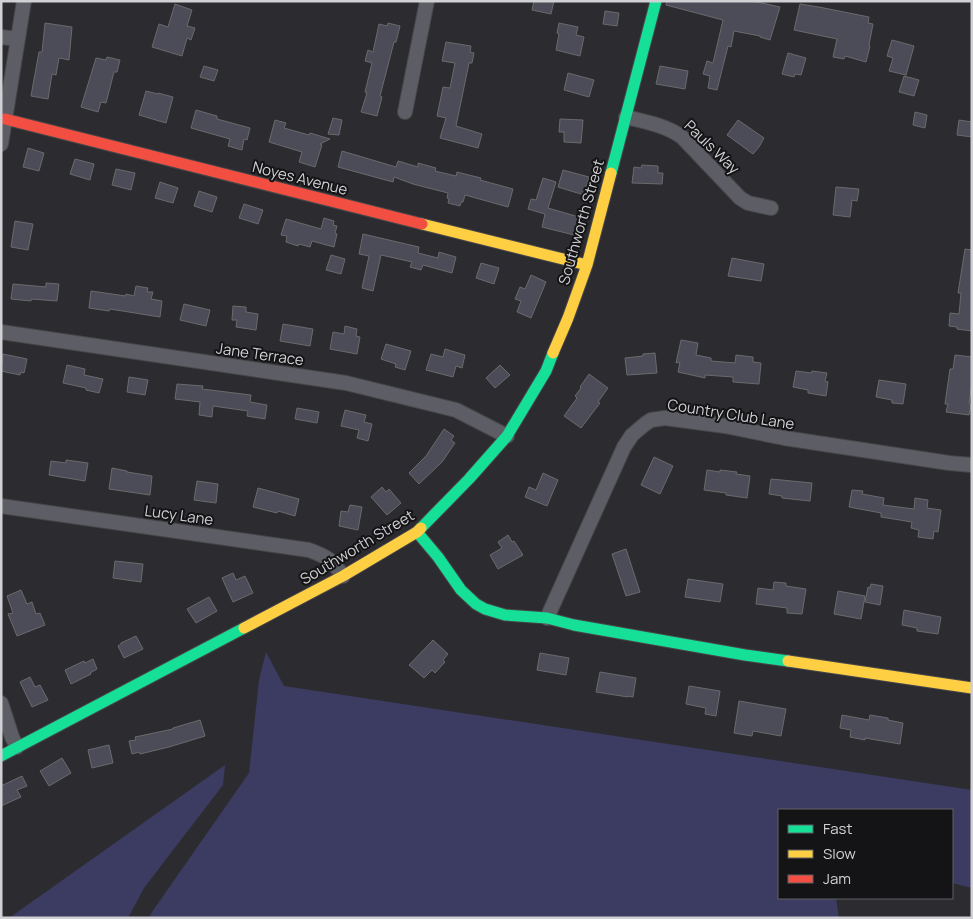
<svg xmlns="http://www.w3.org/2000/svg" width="973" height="919" font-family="Manrope,sans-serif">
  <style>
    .green { fill: #3c3b62 }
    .building { fill: #4c4c58; stroke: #6a6a6d }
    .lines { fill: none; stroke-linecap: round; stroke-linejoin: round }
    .street-casing { stroke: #47474a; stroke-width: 16 }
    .fast-casing { stroke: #47474a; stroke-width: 13 }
    .slow-casing { stroke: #47474a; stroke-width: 13 }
    .jam-casing { stroke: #47474a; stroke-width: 13 }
    .street { stroke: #5d5d65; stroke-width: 14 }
    .fast { stroke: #16e098; stroke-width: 11 }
    .slow { stroke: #ffcf43; stroke-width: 11 }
    .jam { stroke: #f24e42; stroke-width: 11 }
    .labels { text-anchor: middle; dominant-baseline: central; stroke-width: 4; stroke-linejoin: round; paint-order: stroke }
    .street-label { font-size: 15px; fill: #d1d1d5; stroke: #141416 }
  </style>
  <rect width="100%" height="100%" fill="#2c2c30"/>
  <path class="green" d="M 266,652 L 284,686 L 972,790 L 972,888 L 952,883 L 952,810 L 779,810 L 779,898 L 836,898 L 839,918 L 149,918 L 152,912 L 249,773 L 259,680 Z
    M 225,765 L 223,785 L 144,888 L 128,918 L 9,918 Z"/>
  <path class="building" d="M 534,1 L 554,1 L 551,14 L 532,10 Z
    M 667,1 L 753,1 L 780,7 L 770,40 L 760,37 L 760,36 L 734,31 L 731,47 L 728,46 L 717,90 L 708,88 L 710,76 L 703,74 L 707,61 L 713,63 L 723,20 L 666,5 Z
    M 175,4 L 192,10 L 187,26 L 195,28 L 191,40 L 187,38 L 182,56 L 152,47 L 159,24 L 168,27 Z
    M 800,4 L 819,7 L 869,17 L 868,23 L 873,24 L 869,45 L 870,46 L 866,62 L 845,56 L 844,59 L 833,57 L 837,39 L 794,30 Z
    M 605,11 L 619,13 L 617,26 L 603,24 Z
    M 45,23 L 72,27 L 69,60 L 59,58 L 56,75 L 52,74 L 48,99 L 31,96 L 39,52 L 42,52 Z
    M 388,23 L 400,26 L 396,42 L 394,42 L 380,96 L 382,97 L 377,116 L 361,112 L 367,93 L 365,92 L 372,63 L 365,61 L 368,50 L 373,52 L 379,24 L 387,26 Z
    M 559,23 L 578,27 L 576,35 L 584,37 L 580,56 L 556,50 L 559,34 L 557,33 Z
    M 892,40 L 914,46 L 906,75 L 889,71 L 893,58 L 887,56 Z
    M 446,42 L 471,46 L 470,52 L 474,53 L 472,63 L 469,63 L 456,126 L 482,134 L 478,148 L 440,138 L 446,118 L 437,116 L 443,87 L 450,88 L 455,63 L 442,61 Z
    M 788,53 L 806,58 L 801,75 L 795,74 L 794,77 L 782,74 Z
    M 107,57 L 120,60 L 117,72 L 114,72 L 106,103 L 101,102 L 98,112 L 81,107 L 96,58 L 106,60 Z
    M 204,66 L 218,70 L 214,81 L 200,77 Z
    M 660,66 L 688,71 L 685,89 L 656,84 Z
    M 568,73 L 594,80 L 589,97 L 564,90 Z
    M 904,76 L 919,80 L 914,96 L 899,92 Z
    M 146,91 L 158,94 L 158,93 L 173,97 L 166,123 L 139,115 Z
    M 196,110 L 217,116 L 217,119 L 250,128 L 247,140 L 244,139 L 242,150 L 228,146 L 230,139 L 191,128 Z
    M 915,112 L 927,115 L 925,128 L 913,125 Z
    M 333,118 L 342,120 L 339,135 L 328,134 Z
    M 560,119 L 583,120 L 581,143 L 564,142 L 564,132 L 559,132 Z
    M 275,120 L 286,123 L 284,128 L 309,135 L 310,133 L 330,139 L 320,144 L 322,145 L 315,167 L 299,162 L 302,152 L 269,142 Z
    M 738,120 L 764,138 L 759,147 L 753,154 L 727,135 Z
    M 959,120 L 972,122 L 972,137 L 957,135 Z
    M 28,148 L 44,153 L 39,171 L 23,167 Z
    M 342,151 L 396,167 L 398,161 L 418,167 L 418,163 L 436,168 L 435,171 L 456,176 L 457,172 L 481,178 L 480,180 L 513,189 L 508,207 L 465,195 L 463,202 L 461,202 L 460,206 L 448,203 L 449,199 L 447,198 L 448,193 L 413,184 L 394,177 L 393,182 L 338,167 Z
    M 75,159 L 94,164 L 90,180 L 70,174 Z
    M 642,165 L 658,166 L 658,173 L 663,173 L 662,184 L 632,183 L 634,167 L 641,168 Z
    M 116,169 L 135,173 L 131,190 L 112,185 Z
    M 563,170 L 589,177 L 584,195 L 558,187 Z
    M 543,178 L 556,182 L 548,208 L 579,217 L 574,235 L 542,227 L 545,214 L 528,209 L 531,199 L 536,200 Z
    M 160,182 L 178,188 L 173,203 L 155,198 Z
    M 836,187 L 859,189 L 857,201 L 852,200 L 850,217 L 833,215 Z
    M 199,191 L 217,197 L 212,212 L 194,206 Z
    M 244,204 L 263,210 L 258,224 L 239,218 Z
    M 324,218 L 334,221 L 333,225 L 337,226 L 335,233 L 337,234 L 334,247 L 312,241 L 310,247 L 299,244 L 298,246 L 286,242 L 287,236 L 281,235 L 286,219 L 321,229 Z
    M 15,221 L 33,224 L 28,250 L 11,247 Z
    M 363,234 L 419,247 L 418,253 L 438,258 L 439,252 L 456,257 L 452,273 L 423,265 L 421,270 L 410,267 L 412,262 L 381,255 L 373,291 L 362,288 L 369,256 L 359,254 Z
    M 965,249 L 972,250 L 972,331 L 957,329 L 957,327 L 949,326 L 950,313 L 959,314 L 961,293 L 958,293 Z
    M 331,255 L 345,259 L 341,274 L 326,270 Z
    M 732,258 L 764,264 L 761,281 L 728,276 Z
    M 481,263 L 499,268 L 494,284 L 476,278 Z
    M 531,275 L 546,282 L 531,318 L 517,312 L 521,301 L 515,299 L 520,287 L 525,289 Z
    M 46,283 L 59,284 L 57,301 L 31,299 L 31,301 L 11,299 L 13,284 L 46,287 Z
    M 136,286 L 148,288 L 147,292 L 153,292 L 151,299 L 162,301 L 160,317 L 110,309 L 109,311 L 89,308 L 91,291 L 126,296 L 126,294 L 134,296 Z
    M 184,304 L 210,310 L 206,326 L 180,320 Z
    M 233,306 L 246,307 L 246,312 L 258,314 L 256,330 L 236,327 L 237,320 L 232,320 Z
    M 283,324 L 313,329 L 310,346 L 280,341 Z
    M 345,326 L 357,329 L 356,336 L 360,337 L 357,354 L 330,349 L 333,332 L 344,334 Z
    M 681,340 L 698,343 L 696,355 L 711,358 L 711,361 L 735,363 L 736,355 L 753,357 L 753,362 L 761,363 L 759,384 L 733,382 L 733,377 L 705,375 L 705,378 L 678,372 L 680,362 L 676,363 Z
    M 386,344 L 411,351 L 405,370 L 395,367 L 396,364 L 381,359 Z
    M 445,349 L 465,355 L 462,368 L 456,366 L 453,377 L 426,370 L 431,354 L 443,357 Z
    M 655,353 L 657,373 L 627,375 L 625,358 L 643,356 L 643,354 Z
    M 3,354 L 27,359 L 24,373 L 21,372 L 20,375 L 1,371 Z
    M 955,355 L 972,357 L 972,383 L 969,404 L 971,405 L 969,415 L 946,412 L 948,404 L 945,404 L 950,369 L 953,369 Z
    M 67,365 L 85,369 L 84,375 L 103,379 L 99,393 L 86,390 L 86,388 L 63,383 Z
    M 500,365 L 510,375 L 495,388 L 486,378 Z
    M 796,371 L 811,373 L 812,371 L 827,373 L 825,381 L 828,382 L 826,396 L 808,393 L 808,390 L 793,387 Z
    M 589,374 L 608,388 L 598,402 L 600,403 L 581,428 L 564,416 L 577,398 L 575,396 L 581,388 L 580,387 Z
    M 129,377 L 148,380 L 145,395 L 127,392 Z
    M 879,380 L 906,384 L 903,404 L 892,403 L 892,400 L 876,397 Z
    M 177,384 L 203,386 L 202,389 L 251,395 L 250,402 L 267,405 L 265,419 L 247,416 L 248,411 L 213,406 L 212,417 L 199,415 L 200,402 L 175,399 Z
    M 297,408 L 319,412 L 317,423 L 295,419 Z
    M 345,410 L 366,415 L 364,422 L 372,424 L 368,441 L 357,438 L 359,430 L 341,426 Z
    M 444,429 L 454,436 L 451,440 L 455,443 L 442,462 L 419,484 L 409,473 L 426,456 Z
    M 654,457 L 673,466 L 660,494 L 641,485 Z
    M 66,460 L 88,463 L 85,481 L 49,475 L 51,461 L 66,463 Z
    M 112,468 L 127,471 L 127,472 L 152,476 L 150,495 L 109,489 Z
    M 707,470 L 720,472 L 720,470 L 737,472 L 736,474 L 750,476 L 747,498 L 726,495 L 726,493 L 704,490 Z
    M 543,473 L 558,480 L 547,506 L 525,497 L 529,487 L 536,490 Z
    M 771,479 L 812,483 L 810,501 L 782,498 L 782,496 L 769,494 Z
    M 197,481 L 218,484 L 216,503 L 194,500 Z
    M 382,487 L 386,492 L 389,489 L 401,503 L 387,515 L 371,497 Z
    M 258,488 L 299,499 L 295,516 L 278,511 L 277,513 L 253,507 Z
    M 852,490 L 863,491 L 862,494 L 884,498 L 883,505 L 914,509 L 915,498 L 928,500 L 927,508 L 941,510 L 938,532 L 934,531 L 933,539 L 918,537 L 919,530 L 911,528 L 912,522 L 881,517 L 881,513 L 849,507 Z
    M 350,505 L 362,507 L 358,530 L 339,526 L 341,511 L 348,512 Z
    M 508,535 L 512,542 L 514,541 L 523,555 L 498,569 L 490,555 L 502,548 L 498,542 Z
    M 626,549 L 640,592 L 626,596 L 612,554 Z
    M 115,561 L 143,564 L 141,582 L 113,578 Z
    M 233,573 L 236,580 L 245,576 L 253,593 L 233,602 L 222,578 Z
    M 688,579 L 723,584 L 720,602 L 685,597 Z
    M 774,582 L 786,583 L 786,586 L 806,589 L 802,614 L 787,613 L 787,608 L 756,604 L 758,588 L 773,590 Z
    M 871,584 L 883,586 L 880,605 L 865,602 L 868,587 L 870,588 Z
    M 21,590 L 27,604 L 32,602 L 36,614 L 40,613 L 45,625 L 17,636 L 8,614 L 13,613 L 7,596 Z
    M 838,591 L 865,596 L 861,619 L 834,614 Z
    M 209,597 L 217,611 L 196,623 L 187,609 Z
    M 904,610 L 941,617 L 938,634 L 917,631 L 917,628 L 902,625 Z
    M 136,636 L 143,649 L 124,658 L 118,646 L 121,644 L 121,643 Z
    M 433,640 L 448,654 L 443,660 L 445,662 L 435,673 L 432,670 L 424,678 L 409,665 Z
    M 540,653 L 569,658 L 566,675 L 537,670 Z
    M 93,659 L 97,669 L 90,673 L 91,674 L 71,684 L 65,670 L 84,661 L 85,663 Z
    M 600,672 L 636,678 L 633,697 L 628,696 L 628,697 L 596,692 Z
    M 30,677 L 35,687 L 40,685 L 48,700 L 32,707 L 20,682 Z
    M 689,686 L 720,691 L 716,716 L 705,714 L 706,708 L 686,704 Z
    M 739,701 L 786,709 L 781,736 L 753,731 L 752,736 L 734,733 Z
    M 842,715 L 869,720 L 870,715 L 888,718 L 888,720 L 903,723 L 900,744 L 865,738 L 865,740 L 850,737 L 851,730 L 840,728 Z
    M 200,720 L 205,736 L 169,747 L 140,754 L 139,752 L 132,754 L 129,741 L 136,740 L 135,737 L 173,729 L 173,728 Z
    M 109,745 L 113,763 L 92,768 L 88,750 Z
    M 62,758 L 71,773 L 49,786 L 40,771 Z
    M 22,776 L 27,786 L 17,790 L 21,797 L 1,806 L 1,786 Z"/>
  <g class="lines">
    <defs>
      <path id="street" d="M 1,37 L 18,39
        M 405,112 L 427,1
        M 626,117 C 646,122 665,125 682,137 L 740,198 L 748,203 L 771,208
        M 1,144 L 24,1
        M 1,332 L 346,383 L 456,410 L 507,436
        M 1,506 L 309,550 C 328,557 332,560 343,576
        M 547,618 L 624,447 L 632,435 L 645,424 L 651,420 L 665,418 L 725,426 L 784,438 L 949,463 L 972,465
        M 1,703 L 12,737 L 17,747"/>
      <path id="fast" d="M 611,173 L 656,1
        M 421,528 L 469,479 L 507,436 L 546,371 L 553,353
        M 417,532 L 438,557 L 461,590 L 476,604 L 485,609 L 505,615 L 547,618 L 574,625 L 745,655 L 788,661
        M 1,756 L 244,628"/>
      <path id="slow" d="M 422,224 L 587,265
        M 553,353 L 568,318 L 587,265 L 611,173
        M 244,628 L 343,576 L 417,532 L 421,528
        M 788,661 L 972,688"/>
      <path id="jam" d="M 5,119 L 422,224"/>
    </defs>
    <use href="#street" class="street-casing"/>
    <use href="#fast" class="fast-casing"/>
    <use href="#slow" class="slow-casing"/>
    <use href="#jam" class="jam-casing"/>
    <use href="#street" class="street"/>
    <use href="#fast" class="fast"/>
    <use href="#slow" class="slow"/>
    <use href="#jam" class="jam"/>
  </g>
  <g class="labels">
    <g class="street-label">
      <text transform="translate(712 147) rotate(44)">Pauls Way</text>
      <text transform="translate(300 178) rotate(14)">Noyes Avenue</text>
      <text transform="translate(581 222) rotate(-74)">Southworth Street</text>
      <text transform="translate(260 354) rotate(8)">Jane Terrace</text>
      <text transform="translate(731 414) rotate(9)">Country Club Lane</text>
      <text transform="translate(179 515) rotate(8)">Lucy Lane</text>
      <text transform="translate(357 547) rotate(-31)">Southworth Street</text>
    </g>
  </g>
  <rect width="973" height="919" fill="none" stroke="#d1d1d5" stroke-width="5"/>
  <rect x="778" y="809" width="175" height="90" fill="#141416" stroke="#606062"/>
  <rect x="788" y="825" width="25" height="8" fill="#16e098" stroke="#606062"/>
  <text x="823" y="834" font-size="15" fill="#d1d1d5">Fast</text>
  <rect x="788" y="850" width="25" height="8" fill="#ffcf43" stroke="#606062"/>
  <text x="823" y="859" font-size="15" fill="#d1d1d5">Slow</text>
  <rect x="788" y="875" width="25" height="8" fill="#f24e42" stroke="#606062"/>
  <text x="823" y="884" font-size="15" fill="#d1d1d5">Jam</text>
</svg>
